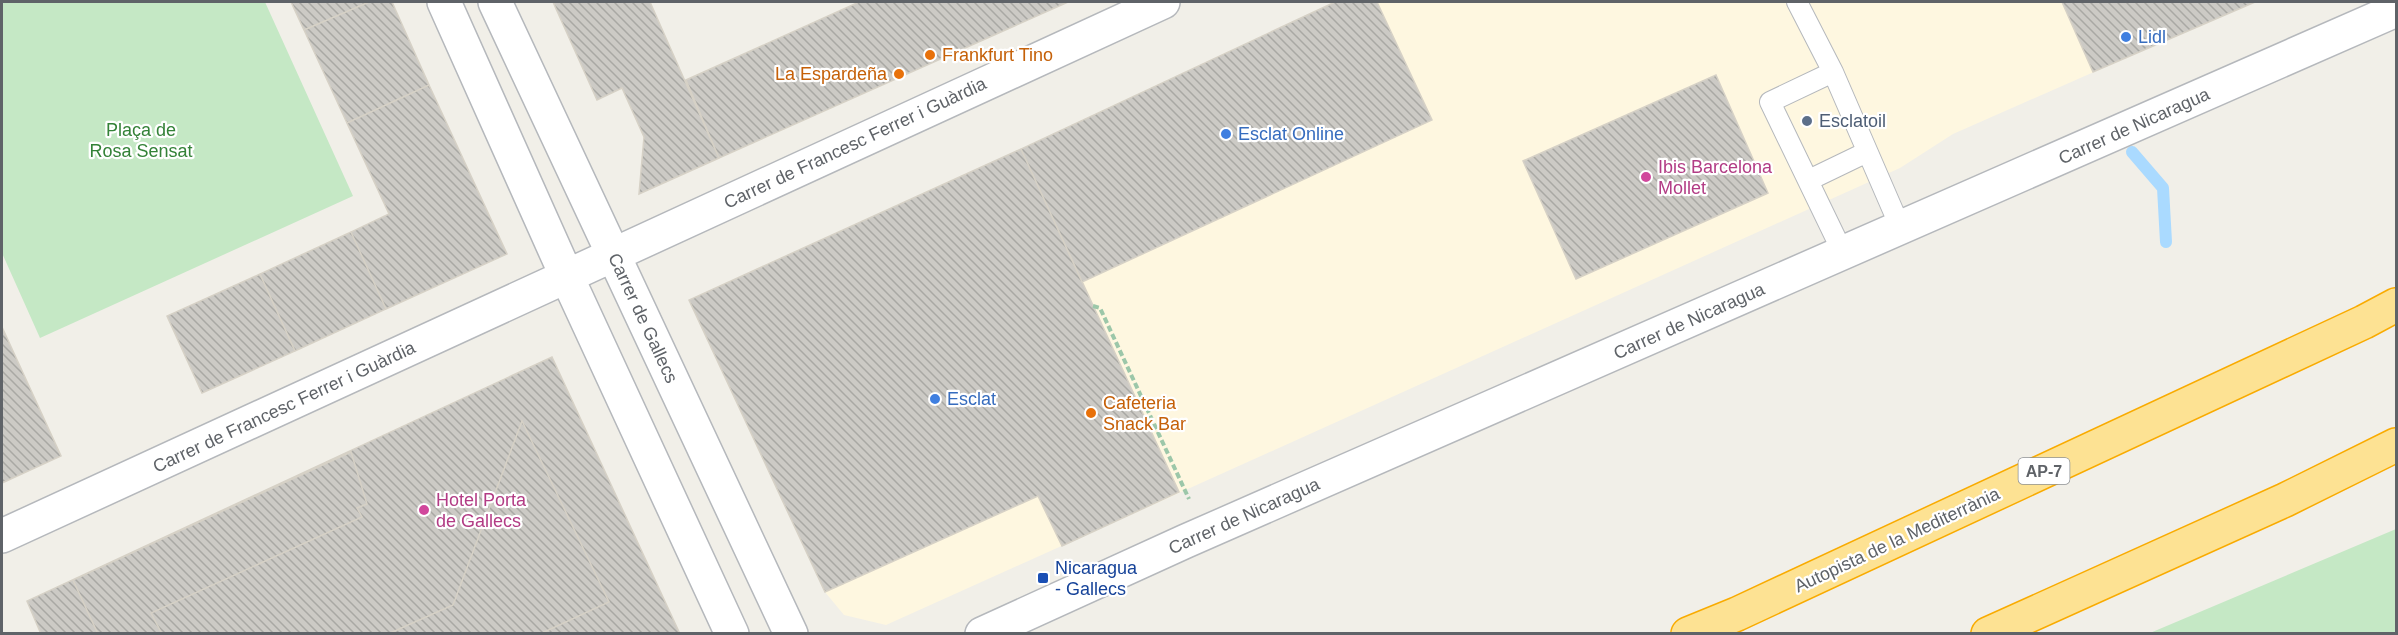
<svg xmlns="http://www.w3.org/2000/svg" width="2398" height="635" font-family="Arial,sans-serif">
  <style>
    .commercial { fill: #fef7e0 }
    .green { fill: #c5e8c5 }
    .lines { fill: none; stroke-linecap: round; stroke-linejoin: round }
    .stream { stroke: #aadaff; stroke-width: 12 }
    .building { fill: url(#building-back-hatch); stroke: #d6d1c6; stroke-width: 1.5 }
    .service-casing { stroke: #b5b8bc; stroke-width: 22 }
    .minor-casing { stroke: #b5b8bc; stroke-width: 36 }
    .motorway-casing { stroke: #f9ab00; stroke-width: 36 }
    .path { stroke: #9cc7a9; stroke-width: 4; stroke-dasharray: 6 3; stroke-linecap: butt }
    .service { stroke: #fff; stroke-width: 20 }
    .minor { stroke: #fff; stroke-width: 33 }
    .motorway { stroke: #fde293; stroke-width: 33 }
    .shop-dot { fill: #3f7fe0; stroke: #fff; stroke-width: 2 }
    .food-dot { fill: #e8710a; stroke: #fff; stroke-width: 2 }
    .service-dot { fill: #5c6f8a; stroke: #fff; stroke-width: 2 }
    .hotel-dot { fill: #d1479c; stroke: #fff; stroke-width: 2 }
    .transit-dot { fill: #1a4fb4; stroke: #fff; stroke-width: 2 }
    .labels { text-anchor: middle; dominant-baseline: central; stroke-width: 4.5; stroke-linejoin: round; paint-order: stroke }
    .shield { fill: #fff; stroke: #8f9295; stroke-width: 1.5 }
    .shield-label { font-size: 16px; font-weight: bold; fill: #5f6368 }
    .shop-label { font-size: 18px; fill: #366cbe; stroke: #fff; text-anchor: start }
    .food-label { font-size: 18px; fill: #c56008; stroke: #fff; text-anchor: start }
    .service-label { font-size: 18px; fill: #4e5e75; stroke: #fff; text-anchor: start }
    .street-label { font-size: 18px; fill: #5f6368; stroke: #fff }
    .park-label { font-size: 18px; fill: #348238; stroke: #fff }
    .hotel-label { font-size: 18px; fill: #b23c85; stroke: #fff; text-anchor: start }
    .transit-label { font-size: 18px; fill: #164399; stroke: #fff; text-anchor: start }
  </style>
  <defs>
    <pattern id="building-back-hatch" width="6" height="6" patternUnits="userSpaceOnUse" patternTransform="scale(1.5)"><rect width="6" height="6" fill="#cccac5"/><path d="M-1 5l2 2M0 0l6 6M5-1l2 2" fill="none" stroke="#a9a8a4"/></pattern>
  </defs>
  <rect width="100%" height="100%" fill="#f1efe8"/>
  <path class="commercial" d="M 1335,2 L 2253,2 L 1953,134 L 1900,168 L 886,625 L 844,615 L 825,592 L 689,300 L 1021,149 Z"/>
  <path class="green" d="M 2,2 L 265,2 L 353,196 L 40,338 L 2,253 Z
    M 2396,529 L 2396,633 L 2150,633 Z"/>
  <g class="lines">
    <path class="stream" d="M 2132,152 L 2163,188 L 2166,242"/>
  </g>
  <path class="building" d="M 291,2 L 369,2 L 304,30 Z
    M 369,2 L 392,2 L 429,85 L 347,123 L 304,30 Z
    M 553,2 L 650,2 L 719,158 L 639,194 L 644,137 L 622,88 L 597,100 Z
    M 859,2 L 1068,2 L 719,158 L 686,80 Z
    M 1335,2 L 1377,2 L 1432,120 L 1082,282 L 1021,149 Z
    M 2062,2 L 2255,2 L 2093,72 Z
    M 1716,75 L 1768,193 L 1576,279 L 1523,161 Z
    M 429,85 L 507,254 L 386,309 L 351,232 L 389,214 L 347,123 Z
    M 1021,149 L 1179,492 L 1062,546 L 1038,496 L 825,592 L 689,300 Z
    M 351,232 L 386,309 L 295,351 L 260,274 Z
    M 260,274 L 295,351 L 202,393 L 167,316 Z
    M 2,327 L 61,456 L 2,483 Z
    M 552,357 L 680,634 L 41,634 L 27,601 Z
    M 522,421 L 609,602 L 540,634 L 388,634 L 453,605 Z
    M 351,452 L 367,504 L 357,508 L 362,517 L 151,613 L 162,634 L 98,634 L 73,580 Z"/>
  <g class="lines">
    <defs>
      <path id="service" d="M 1797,2 L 1833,72 L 1770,102 L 1843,253
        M 1833,72 L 1901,229
        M 1809,180 L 1867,152"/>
      <path id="minor" d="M 444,2 L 567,277 L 732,634
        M 495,2 L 791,634
        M 2,536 L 1163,2
        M 982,634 L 1186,541 L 2396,10"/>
      <path id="motorway" d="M 1688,634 L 1737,614 L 2364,322 L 2396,305
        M 1988,634 L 2285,500 L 2396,445"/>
    </defs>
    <use href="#service" class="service-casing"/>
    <use href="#minor" class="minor-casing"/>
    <use href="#motorway" class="motorway-casing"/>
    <path class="path" d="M 1093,306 L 1100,308 L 1189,499"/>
    <use href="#service" class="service"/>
    <use href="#minor" class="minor"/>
    <use href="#motorway" class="motorway"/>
  </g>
  <g class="shop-dot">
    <circle cx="2126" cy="37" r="6"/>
    <circle cx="1226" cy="134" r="6"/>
    <circle cx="935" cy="399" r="6"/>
  </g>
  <g class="food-dot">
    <circle cx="930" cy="55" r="6"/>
    <circle cx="899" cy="74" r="6"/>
    <circle cx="1091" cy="413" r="6"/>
  </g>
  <circle class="service-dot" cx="1807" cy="121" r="6"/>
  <g class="hotel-dot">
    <circle cx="1646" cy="177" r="6"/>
    <circle cx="424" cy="510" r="6"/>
  </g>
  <rect class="transit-dot" x="1037" y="572" width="12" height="12" rx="3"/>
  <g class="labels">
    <rect class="shield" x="2018.5" y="458" width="51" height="26" rx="4.5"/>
    <g class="shield-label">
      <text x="2044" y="471">AP-7</text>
    </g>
    <g class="shop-label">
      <text x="2138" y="37">Lidl</text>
      <text x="1238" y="134">Esclat Online</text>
      <text x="947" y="399">Esclat</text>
    </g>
    <g class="food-label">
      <text x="942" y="55">Frankfurt Tino</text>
      <text x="887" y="74" text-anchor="end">La Espardeña</text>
      <text x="1103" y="403">Cafeteria<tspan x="1103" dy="21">Snack Bar</tspan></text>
    </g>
    <g class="service-label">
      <text x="1819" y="121">Esclatoil</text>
    </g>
    <g class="street-label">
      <text transform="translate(2134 126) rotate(-24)">Carrer de Nicaragua</text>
      <text transform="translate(855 143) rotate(-25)">Carrer de Francesc Ferrer i Guàrdia</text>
      <text transform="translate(643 318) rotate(65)">Carrer de Gallecs</text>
      <text transform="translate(1689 321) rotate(-24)">Carrer de Nicaragua</text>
      <text transform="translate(284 407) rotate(-25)">Carrer de Francesc Ferrer i Guàrdia</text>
      <text transform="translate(1244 516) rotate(-24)">Carrer de Nicaragua</text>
      <text transform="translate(1897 540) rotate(-25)">Autopista de la Mediterrània</text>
    </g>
    <g class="park-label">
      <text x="141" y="130">Plaça de<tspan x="141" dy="21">Rosa Sensat</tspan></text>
    </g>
    <g class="hotel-label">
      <text x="1658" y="167">Ibis Barcelona<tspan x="1658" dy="21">Mollet</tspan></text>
      <text x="436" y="500">Hotel Porta<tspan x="436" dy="21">de Gallecs</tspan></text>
    </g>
    <g class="transit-label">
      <text x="1055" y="568">Nicaragua<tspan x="1055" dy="21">- Gallecs</tspan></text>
    </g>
  </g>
  <rect width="2398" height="635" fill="none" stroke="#5f6368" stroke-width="6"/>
</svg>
